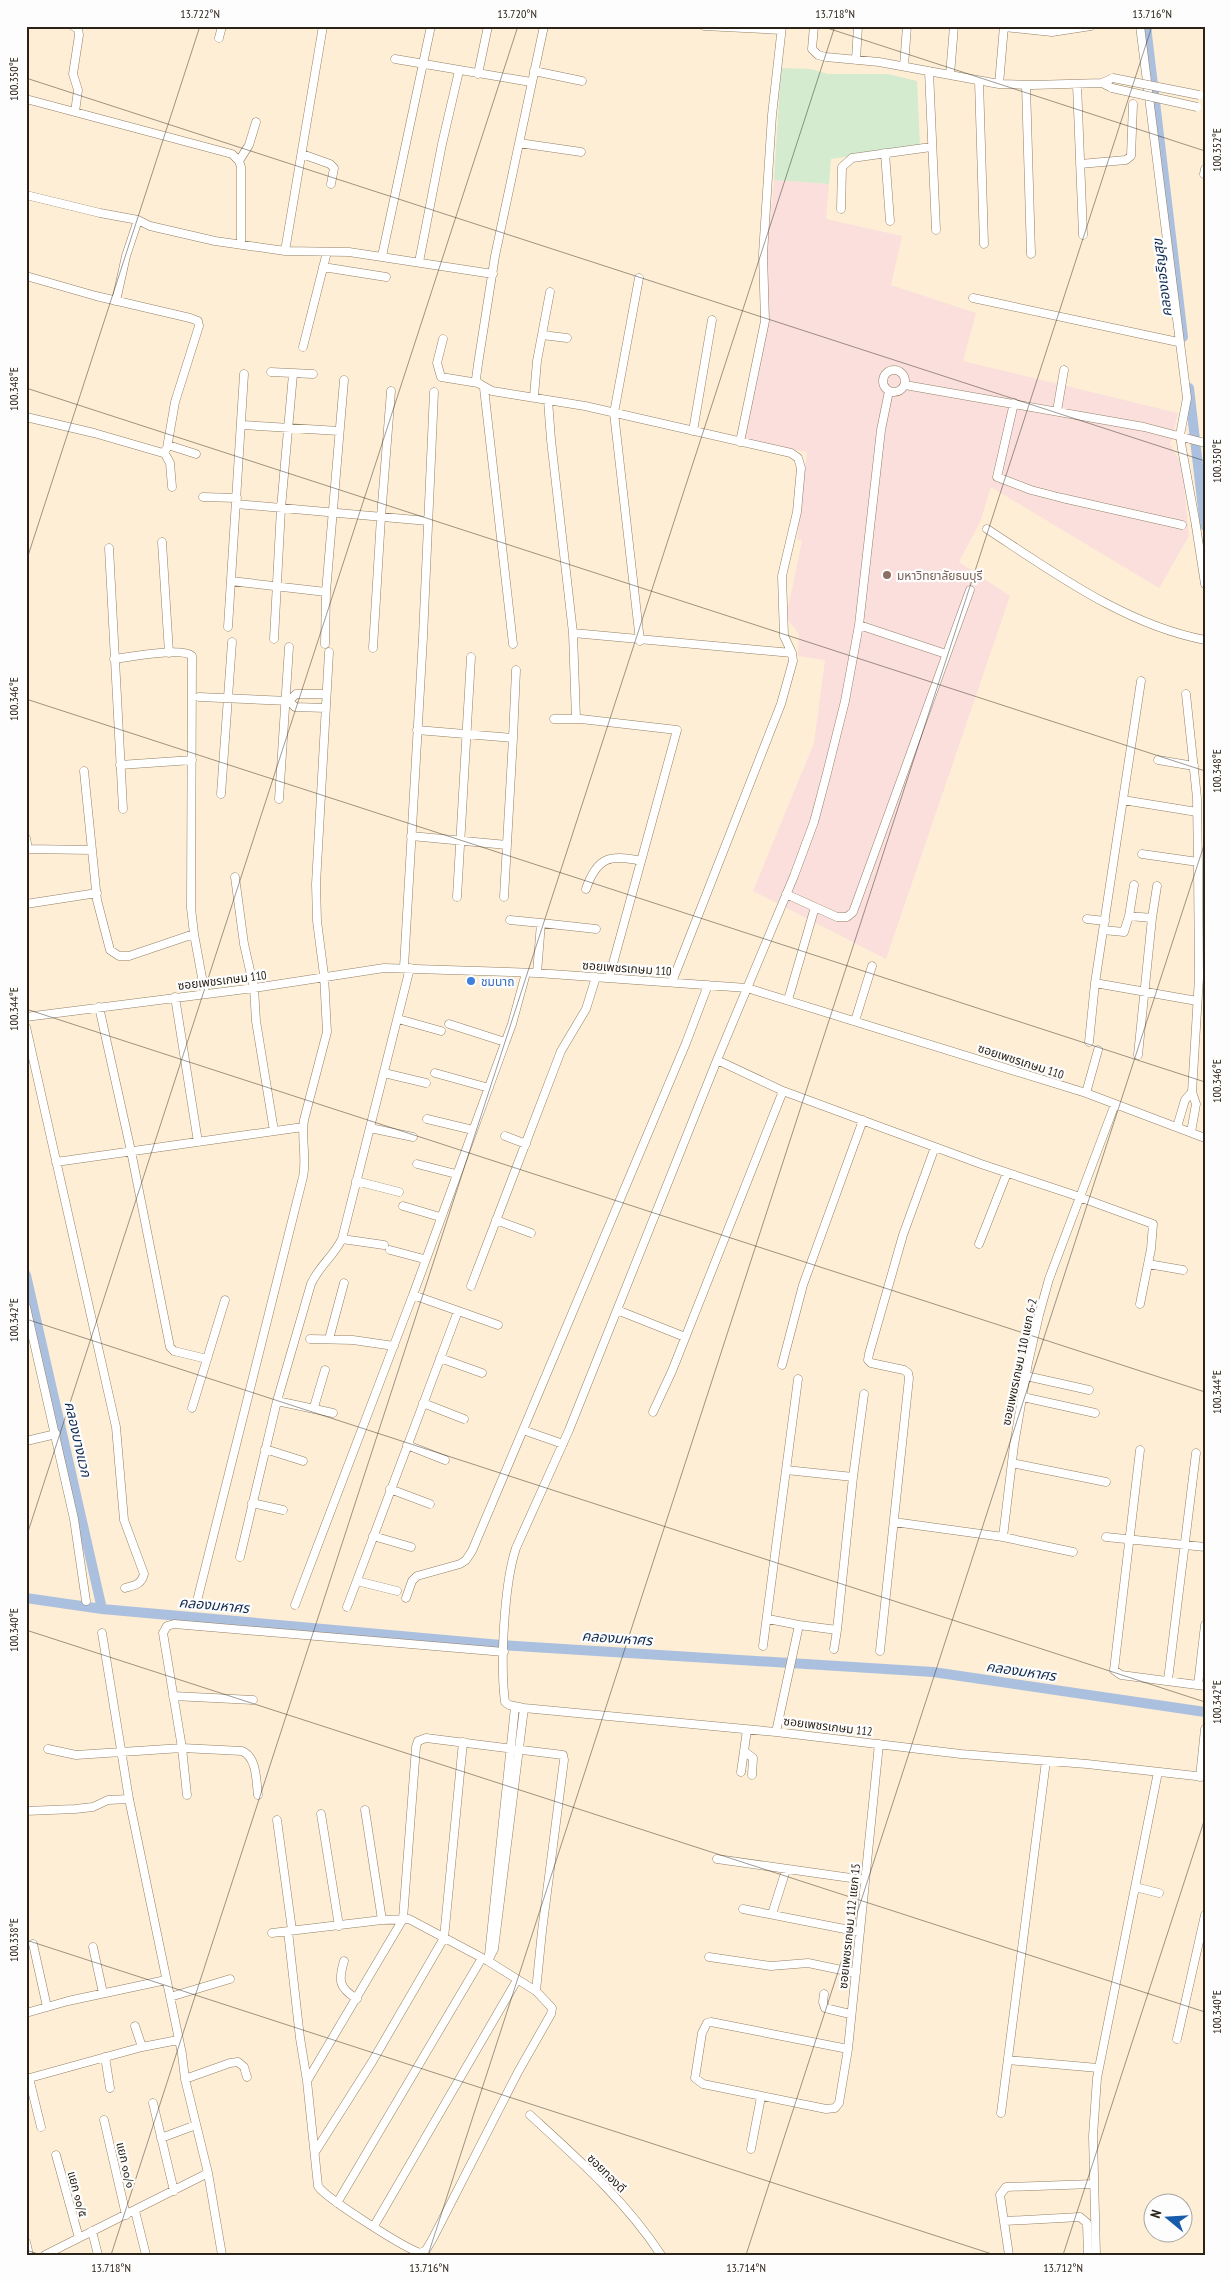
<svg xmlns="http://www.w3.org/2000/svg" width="1231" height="2281" font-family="'PT Sans Narrow','Noto Sans Thai',sans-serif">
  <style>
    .education { fill: #fadfdc }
    .green { fill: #d4ebcf }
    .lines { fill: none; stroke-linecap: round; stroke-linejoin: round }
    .canal { stroke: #abc0df; stroke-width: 10 }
    .minor-casing { stroke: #938065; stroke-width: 9 }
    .minor { stroke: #fff; stroke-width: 8 }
    .minor-bridge-casing { stroke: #938065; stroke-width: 9; stroke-linecap: butt }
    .minor-bridge { stroke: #fff; stroke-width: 8 }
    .ticks { fill: none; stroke: #2b2318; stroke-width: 1; stroke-opacity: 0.45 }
    .education-dot { fill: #8d6e63; stroke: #fdfdfd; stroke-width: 2 }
    .shop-dot { fill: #3f7fe0; stroke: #fdfdfd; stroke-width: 2 }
    .labels { text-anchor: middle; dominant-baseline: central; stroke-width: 4.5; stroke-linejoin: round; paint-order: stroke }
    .education-label { font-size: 12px; fill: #785e54; stroke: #fdfdfd; text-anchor: start }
    .street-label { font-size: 12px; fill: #2b2318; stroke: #fdfdfd }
    .shop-label { font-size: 12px; fill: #366cbe; stroke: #fdfdfd; text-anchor: start }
    .water-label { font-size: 14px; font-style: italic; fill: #0f2a52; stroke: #fdfdfd }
    .neatline { fill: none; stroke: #2b2318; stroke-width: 2 }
    .ticks-label { font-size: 12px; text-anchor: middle; fill: #2b2318 }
  </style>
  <rect width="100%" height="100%" fill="#feeed5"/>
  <path class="education" d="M 774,180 L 829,184 L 826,219 L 902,236 L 891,285 L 976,313 L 963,361 L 1178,413 L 1170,444 L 1182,465 L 1189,536 L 1159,588 L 991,487 L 980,522 L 959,562 L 1010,596 L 886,959 L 753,891 L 814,743 L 825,660 L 798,656 L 799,634 L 786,618 L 802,541 L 797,540 L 807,452 L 743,440 L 766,317 L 767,254 Z"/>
  <path class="green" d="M 781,68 L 811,69 L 828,74 L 888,74 L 917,81 L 920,146 L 831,159 L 829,184 L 774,180 Z"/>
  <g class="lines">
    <path class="canal" d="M 1146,26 L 1183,337
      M 1189,388 L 1205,526
      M 26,1275 L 102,1609
      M 26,1598 L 102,1609 L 501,1645 L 933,1672 L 1205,1712"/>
    <defs>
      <path id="minor" d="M 73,26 L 78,29 L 79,35 L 73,74 L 78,90 L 75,112
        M 544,26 L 495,256 L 478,364 L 476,379 L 478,383 L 492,391 L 585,406 L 791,453 L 798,458 L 801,468 L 797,512 L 782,576 L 784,636 L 792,653 L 793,661 L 781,704 L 672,982
        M 704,26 L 781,30
        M 814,26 L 812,49 L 818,55 L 826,57 L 879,62 L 999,84 L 1032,85 L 1102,83
        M 1140,26 L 1187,398 L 1180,435 L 1182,449 L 1195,520 L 1205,584
        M 1004,27 L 1052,32 L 1091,26
        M 219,38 L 222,26
        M 395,59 L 531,82
        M 856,60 L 858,26
        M 904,66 L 907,26
        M 534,71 L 582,81
        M 929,71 L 936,230
        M 478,74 L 488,26
        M 950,75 L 954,26
        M 979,81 L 984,244
        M 999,84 L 1004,26
        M 1077,84 L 1083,235
        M 1026,85 L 1031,254
        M 1112,88 L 1102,83 L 1113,78
        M 26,99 L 232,154 L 239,161 L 241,167 L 241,244
        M 519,143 L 581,152
        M 885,153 L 890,221
        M 302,154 L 330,164 L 334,168 L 331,184
        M 239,161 L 249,145 L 256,122
        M 1080,164 L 1126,160 L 1131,156 L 1133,104
        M 1204,174 L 1205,169
        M 26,195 L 100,213 L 138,220 L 150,226 L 215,241 L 285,251 L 349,252 L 493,274
        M 841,209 L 842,167 L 852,158 L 931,147
        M 285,251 L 323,26
        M 382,256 L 431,26
        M 419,262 L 442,144 L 459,71
        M 323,267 L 386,277
        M 26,276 L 96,296 L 190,318 L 198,321 L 199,326 L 175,402 L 167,448 L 163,453 L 94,433 L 26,417
        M 639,278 L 614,413 L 640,641
        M 973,298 L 1178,342
        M 116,301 L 126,256 L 138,220
        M 542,335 L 567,338
        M 443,339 L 437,363 L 441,377 L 478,383
        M 303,347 L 327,252
        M883 381a11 11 0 1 1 22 0a11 11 0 1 1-22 0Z
        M 271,372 L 313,374
        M 905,385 L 1144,427 L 1205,443
        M 484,388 L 513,644
        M 889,391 L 881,430 L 859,625 L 845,701 L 827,773 L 814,822 L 794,876 L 717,1060 L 783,1091 L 981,1164 L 1071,1194 L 1153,1224 L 1151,1249 L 1140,1304
        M 534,396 L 537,361 L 550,292
        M 548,400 L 551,440 L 573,633 L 576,719
        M 1014,403 L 997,477 L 1031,490 L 1062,498 L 1182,525
        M 1057,411 L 1064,370
        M 242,425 L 339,431
        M 693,431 L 712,320
        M 740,442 L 765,321 L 763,254 L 772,115 L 782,26
        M 168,445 L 196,454
        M 164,452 L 170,463 L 172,487
        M 203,497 L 237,498
        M 236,504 L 428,521
        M 987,529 C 1053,572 1125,625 1205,640
        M 162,542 L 169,653
        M 109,548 L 123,809
        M 231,581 L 326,592
        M 859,625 L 946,654
        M 228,627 L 244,374
        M 573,633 L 792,653
        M 274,639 L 281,508 L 293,374
        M 325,644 L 326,592 L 344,380
        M 373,648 L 381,517 L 391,391
        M 114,659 C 129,657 183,647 192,656 L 191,908 L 194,934 L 205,994
        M 1186,694 L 1197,798 L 1198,867 L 1199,978 L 1192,1092
        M 199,697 L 289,701
        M 326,708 L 295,707 L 289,701 L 296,694 L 326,694
        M 554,719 L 581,719 L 677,730 L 609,978
        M 417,730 L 513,738 L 516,670
        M 1158,760 L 1194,766
        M 120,765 L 192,760
        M 84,771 L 97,900 L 110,950 L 119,956 L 129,956 L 194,934
        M 221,794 L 232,642
        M 279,799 L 289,647
        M 1123,800 L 1197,812
        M 411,836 L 507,845
        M 26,838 L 28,849
        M 26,849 L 92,850
        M 1142,854 L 1198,862
        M 235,877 L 244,944 L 254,988 L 256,1021 L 274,1131
        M 586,889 C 597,857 610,854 641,861
        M 786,894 L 837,917 L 847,917 L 853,912 L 970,590
        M 457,897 L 471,657
        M 504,897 L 513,738
        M 26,904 L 97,893
        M 1129,916 L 1134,885
        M 1152,918 L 1157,886
        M 1087,919 L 1105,921
        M 510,920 L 541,923 L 537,973
        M 541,923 L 596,929
        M 1103,930 L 1124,932 L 1129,916 L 1152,918 L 1138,1055
        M 404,967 L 423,637 L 434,392
        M 1095,983 L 1197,1001
        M 175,997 L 198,1142
        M 788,1000 L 815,907
        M 99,1007 L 131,1151 L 170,1347 L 174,1351 L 207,1359 L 192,1408
        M 26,1017 L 254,988 L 384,968 L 537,973 L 747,988 L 1086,1093 L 1205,1138
        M 398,1019 L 441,1031
        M 855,1021 L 872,966
        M 449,1024 L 505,1042
        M 26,1027 L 116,1427 L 124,1520 L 144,1574 C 141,1585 135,1585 125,1588
        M 1089,1042 L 1095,983 L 1141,681
        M 717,1060 L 569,1430 L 516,1548 C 504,1584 500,1664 505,1702 L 509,1705 L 524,1708 L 776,1732 L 961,1754 L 1087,1764 L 1205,1777
        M 384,1073 L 426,1083
        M 435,1073 L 489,1088
        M 1086,1093 L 1098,1050
        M 427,1119 L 473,1130
        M 1177,1127 L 1185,1100 L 1192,1092 L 1196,1104 L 1191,1132
        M 370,1128 L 413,1137
        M 505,1136 L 526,1144
        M 56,1162 L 303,1127
        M 417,1164 L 456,1174
        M 356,1181 L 399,1192
        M 403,1206 L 440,1217
        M 496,1220 L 531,1233
        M 342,1239 L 384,1245
        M 979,1244 L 1007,1173
        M 390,1250 L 424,1259
        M 1148,1264 L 1183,1270
        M 471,1286 L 561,1051 L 586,1009 L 596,977
        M 26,1307 L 74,1519 L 86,1601
        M 617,1310 L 685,1337
        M 498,1325 L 413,1295 L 512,1024 L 526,973
        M 310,1339 L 353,1340 L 394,1346
        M 329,1339 L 344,1283
        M 440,1358 L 482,1373
        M 207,1359 L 225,1300
        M 782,1365 L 803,1285 L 863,1120
        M 1026,1376 L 1089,1390
        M 1023,1397 L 1095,1413
        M 277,1401 L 333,1413
        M 423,1403 L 464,1419
        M 314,1407 L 325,1370
        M 653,1412 L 672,1371 L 783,1091
        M 523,1430 L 563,1444
        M 26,1441 L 56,1434
        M 407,1445 L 445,1460
        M 265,1449 L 303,1461
        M 1140,1450 L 1114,1670 L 1121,1675 L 1205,1686
        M 1012,1463 L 1106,1482
        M 786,1470 L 798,1379
        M 853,1477 L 864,1394
        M 390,1489 L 430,1504
        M 252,1503 L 283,1510
        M 894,1522 L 1003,1537 L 1073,1552
        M 373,1536 L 411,1547
        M 1003,1537 L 1014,1445 L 1028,1363 L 1039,1315 L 1049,1279 L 1115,1104
        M 1106,1537 L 1205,1547
        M 240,1557 L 277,1401 L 311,1284 C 319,1266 333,1257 342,1239 L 410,968
        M 357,1581 L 397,1591
        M 198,1597 L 303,1177 C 307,1158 301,1140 304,1120 L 327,1032 L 324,975 L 317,921 L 316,884 L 329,652
        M 406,1598 L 412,1581 L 417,1576 L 460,1564 L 466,1560 L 472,1551 L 686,1043 L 708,985
        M 295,1605 L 413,1295
        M 347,1607 L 458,1311
        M 768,1619 L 799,1625
        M 102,1633 L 129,1799 L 182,2054 L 185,2079 L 208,2173 L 222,2255
        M 763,1646 L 786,1470 L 853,1477 L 837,1630 L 799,1625 L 776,1732
        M 834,1649 L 837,1630
        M 880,1651 L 909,1378 L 908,1373 L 904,1370 L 871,1363 L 868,1360 L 869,1354 L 903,1235 L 935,1147
        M 1168,1680 L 1196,1453
        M 1198,1685 L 1205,1625
        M 173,1696 L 253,1700
        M 48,1749 L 76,1755 L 182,1748 L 242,1751 C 257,1757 256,1780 258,1795
        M 744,1751 L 753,1758 L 752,1775
        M 741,1772 L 747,1730
        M 1200,1777 L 1205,1729
        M 187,1795 L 182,1748 L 163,1633 L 167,1626 L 174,1624 L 504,1652
        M 365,1810 L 382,1920
        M 26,1811 L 75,1809 L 93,1807 L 108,1800 L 129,1799
        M 321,1814 L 339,1926
        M 277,1820 L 292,1930
        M 717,1859 L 865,1880
        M 1135,1887 L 1159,1893
        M 743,1909 L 860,1932
        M 772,1914 L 786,1870
        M 272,1933 L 382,1920 L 409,1919 L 488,1961 L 536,1991 L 552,2008 L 551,2014 L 518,2072 L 432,2240 L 426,2250 L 421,2253 C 407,2250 324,2197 318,2186 L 307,2081 L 300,2038 L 288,1931
        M 33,1944 L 47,2007
        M 93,1947 L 103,1993
        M 489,1955 L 515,1707
        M 709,1957 L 771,1966 L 808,1963 L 856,1973
        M 344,1961 C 338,1981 339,1988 357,1999
        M 488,1961 L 494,1949 L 524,1708
        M 824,1994 L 823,2002 L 825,2008 L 850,2014
        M 170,1997 L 230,1979
        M 26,2013 L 68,2001 L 166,1980
        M 135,2026 L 142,2047
        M 1177,2039 L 1205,1915
        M 848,2049 L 711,2022 L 707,2023 L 702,2033 L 695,2078 L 703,2084 L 826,2109 L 835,2108 L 839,2103 L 848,2049 L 879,1744
        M 105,2057 L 110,2088
        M 1008,2060 L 1098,2068
        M 29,2078 L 41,2127
        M 26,2079 L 142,2047 L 178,2040
        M 185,2079 L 230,2063 L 238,2062 L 244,2067 L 247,2077
        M 307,2081 L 403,1919 L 416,1747 L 418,1741 L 426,1738 L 563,1755 L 564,1760 L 542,1931 L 536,1991
        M 153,2103 L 174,2191
        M 1001,2113 L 1046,1761
        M 530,2115 C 577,2158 626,2201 661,2255
        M 104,2120 L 126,2215
        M 161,2138 L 196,2125
        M 751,2149 L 761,2097
        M 315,2152 L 372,2062 L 444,1938 L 463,1742
        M 56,2155 L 79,2238
        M 337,2203 L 482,1958
        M 135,2211 L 146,2255
        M 1005,2221 L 1080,2217 L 1087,2223 L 1088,2255
        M 374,2226 L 517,1980
        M 92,2231 L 98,2255
        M 26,2242 L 29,2255
        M 45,2255 L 208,2173
        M 1009,2255 L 1000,2195 L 1006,2187 L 1093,2184
        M 1096,2255 L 1093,2136 L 1097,2078 L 1158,1772"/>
    </defs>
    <use href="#minor" class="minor-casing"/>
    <use href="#minor" class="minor"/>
    <defs>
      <path id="minor-bridge" d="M 1113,78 L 1199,95
        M 1112,88 L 1197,107"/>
    </defs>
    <use href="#minor-bridge" class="minor-bridge-casing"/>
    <use href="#minor-bridge" class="minor-bridge"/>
  </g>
  <path class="ticks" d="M 821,26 L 1205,151M 26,78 L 1205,461M 26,388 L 1205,771M 26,562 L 200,26M 26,699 L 1205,1082M 26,1009 L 1205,1392M 26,1319 L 1205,1702M 26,1538 L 518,26M 26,1630 L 1205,2012M 26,1940 L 995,2255M 26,2250 L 41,2255M 111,2255 L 835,26M 428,2255 L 1152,26M 746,2255 L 1205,842M 1063,2255 L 1205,1818"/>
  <circle class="education-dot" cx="887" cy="575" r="5"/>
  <circle class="shop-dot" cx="471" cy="981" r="5"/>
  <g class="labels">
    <g class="education-label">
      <text x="897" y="575">มหาวิทยาลัยธนบุรี</text>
    </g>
    <g class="street-label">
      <text transform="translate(627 968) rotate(4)">ซอยเพชรเกษม 110</text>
      <text transform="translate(222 980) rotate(-7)">ซอยเพชรเกษม 110</text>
      <text transform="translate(1021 1061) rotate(18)">ซอยเพชรเกษม 110</text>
      <text transform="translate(1019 1362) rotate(-78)">ซอยเพชรเกษม 110 แยก 6-2</text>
      <text transform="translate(828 1726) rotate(7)">ซอยเพชรเกษม 112</text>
      <text transform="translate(849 1926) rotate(-84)">ซอยเพชรเกษม 112 แยก 15</text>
      <text transform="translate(126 2165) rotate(77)">แยก ๑๐/๑</text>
      <text transform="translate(607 2173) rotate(45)">ซอยทองดี</text>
      <text transform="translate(78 2194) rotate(75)">แยก ๑๐/๕</text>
    </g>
    <g class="shop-label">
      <text x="481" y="981">ชมนาถ</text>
    </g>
    <g class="water-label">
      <text transform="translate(1162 278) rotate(-97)">คลองเจริญสุข</text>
      <text transform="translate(78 1439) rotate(77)">คลองบางแวก</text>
      <text transform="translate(214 1605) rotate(5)">คลองมหาศร</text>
      <text transform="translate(617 1638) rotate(4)">คลองมหาศร</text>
      <text transform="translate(1021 1671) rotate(8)">คลองมหาศร</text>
    </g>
  </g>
  <rect width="1231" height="2281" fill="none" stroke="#fdfdfd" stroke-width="55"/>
  <g transform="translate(1168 2218) rotate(288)"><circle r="24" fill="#fdfdfd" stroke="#a9a6a1"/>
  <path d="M0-4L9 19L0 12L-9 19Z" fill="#175bab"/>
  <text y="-8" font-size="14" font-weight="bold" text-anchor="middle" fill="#2b2318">N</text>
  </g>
  <rect x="28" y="28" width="1176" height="2226" class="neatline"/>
  <g class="ticks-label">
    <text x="200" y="18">13.722°N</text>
    <text x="517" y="18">13.720°N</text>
    <text x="835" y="18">13.718°N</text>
    <text x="1152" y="18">13.716°N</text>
    <text transform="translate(14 79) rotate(-90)" y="4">100.350°E</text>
    <text transform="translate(1217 150) rotate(-90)" y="4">100.352°E</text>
    <text transform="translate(14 389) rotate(-90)" y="4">100.348°E</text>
    <text transform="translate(1217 461) rotate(-90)" y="4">100.350°E</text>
    <text transform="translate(14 699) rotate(-90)" y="4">100.346°E</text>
    <text transform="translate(1217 771) rotate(-90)" y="4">100.348°E</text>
    <text transform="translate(14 1009) rotate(-90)" y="4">100.344°E</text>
    <text transform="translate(1217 1081) rotate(-90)" y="4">100.346°E</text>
    <text transform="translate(14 1320) rotate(-90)" y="4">100.342°E</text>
    <text transform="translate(1217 1392) rotate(-90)" y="4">100.344°E</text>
    <text transform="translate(14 1630) rotate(-90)" y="4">100.340°E</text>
    <text transform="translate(1217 1702) rotate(-90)" y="4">100.342°E</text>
    <text transform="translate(14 1940) rotate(-90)" y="4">100.338°E</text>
    <text transform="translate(1217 2012) rotate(-90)" y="4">100.340°E</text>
    <text x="111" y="2272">13.718°N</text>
    <text x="429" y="2272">13.716°N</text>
    <text x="746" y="2272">13.714°N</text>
    <text x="1063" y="2272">13.712°N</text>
  </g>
</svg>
